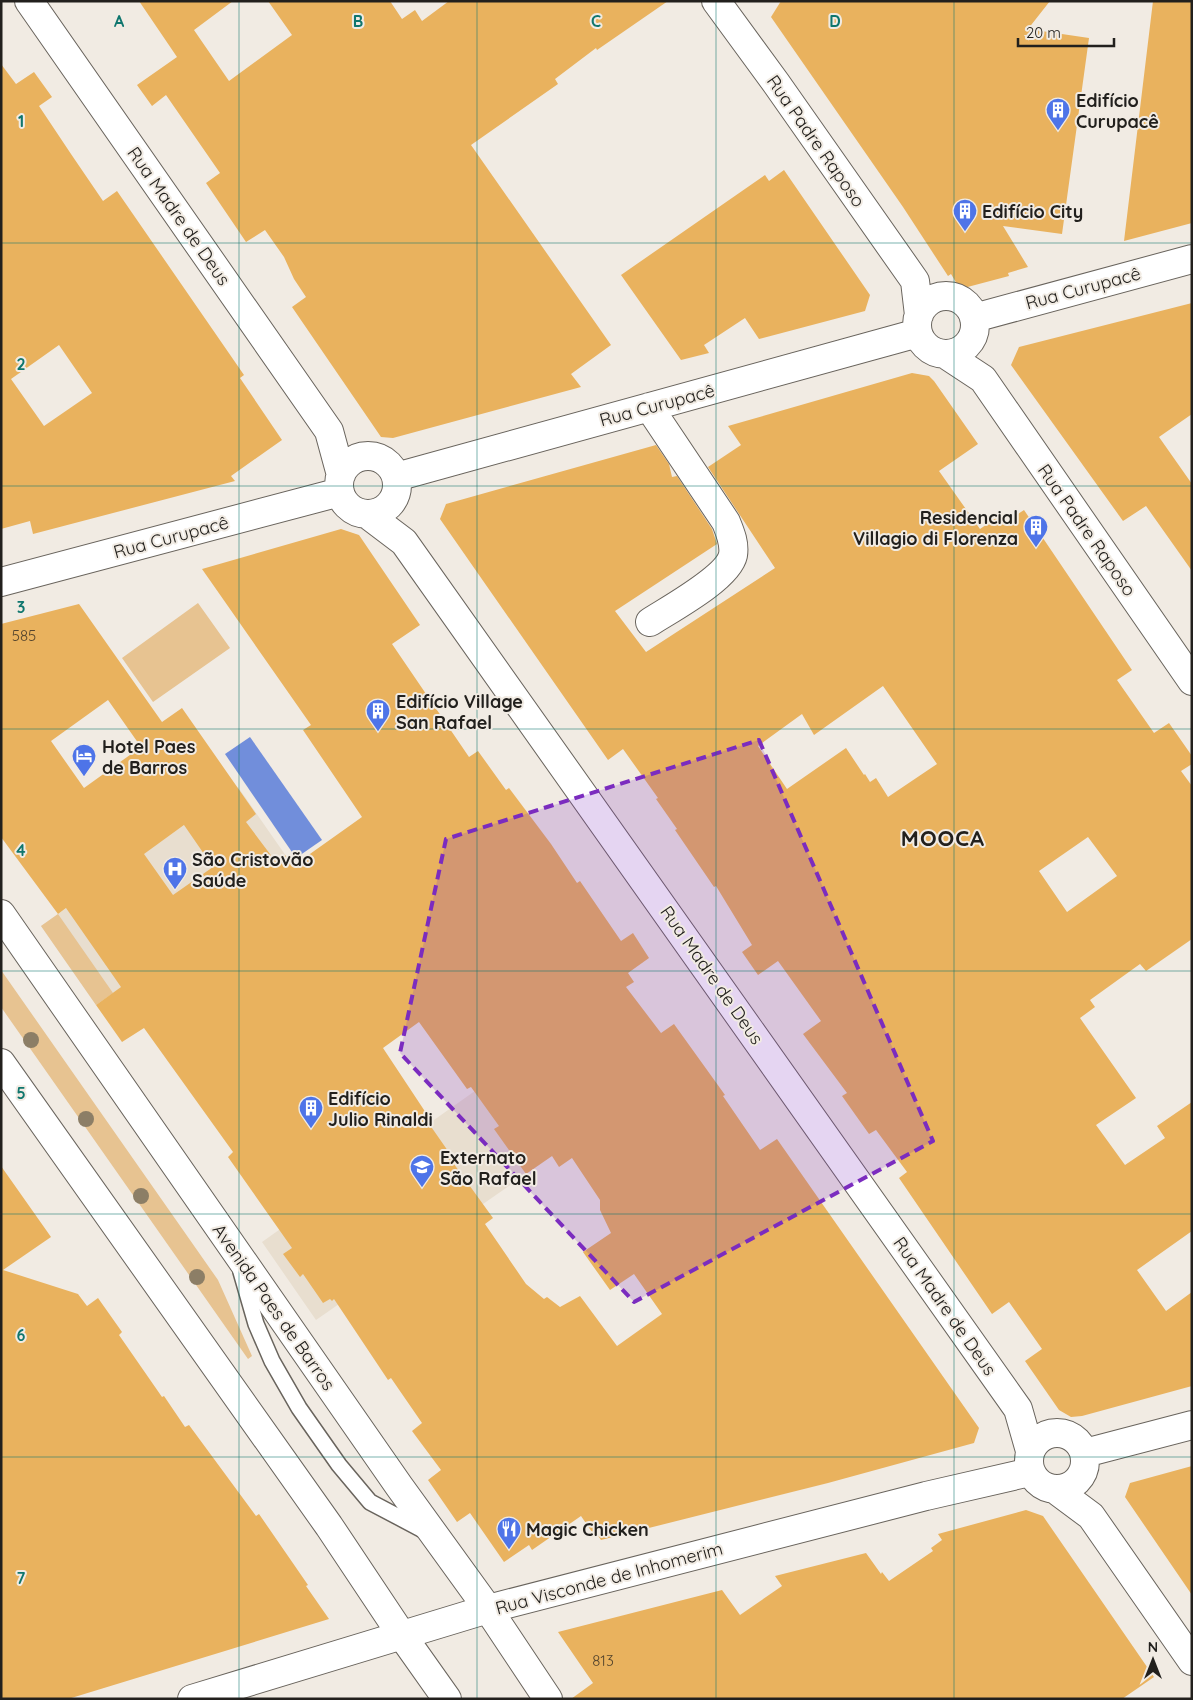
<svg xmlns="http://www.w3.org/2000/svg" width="1193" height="1700" font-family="Quicksand,sans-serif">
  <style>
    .built { fill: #e8decf }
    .green { fill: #e7c391 }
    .water { fill: #718edb }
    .building { fill: #e9b25e; fill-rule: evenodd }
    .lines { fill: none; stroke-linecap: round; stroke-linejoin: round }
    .service-casing { stroke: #69645d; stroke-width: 18 }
    .minor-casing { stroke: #69645d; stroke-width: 30 }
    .primary-casing { stroke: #69645d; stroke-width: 30 }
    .service { stroke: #fff; stroke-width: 15 }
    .minor { stroke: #fff; stroke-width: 28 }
    .primary { stroke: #fff; stroke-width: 28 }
    .tree { fill: #8c7e66 }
    .marked { fill: #7b2cbf; fill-opacity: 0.2; stroke: #7b2cbf; stroke-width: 4; stroke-dasharray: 10 6; stroke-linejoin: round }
    .grid { fill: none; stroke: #0f766e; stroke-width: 1; stroke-opacity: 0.55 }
    .labels { text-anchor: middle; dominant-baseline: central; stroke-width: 4; stroke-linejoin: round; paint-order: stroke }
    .number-label { font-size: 15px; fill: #54442d }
    .poi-label { font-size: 18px; font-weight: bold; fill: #22201d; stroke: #f1ebe3; text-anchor: start }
    .street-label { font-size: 18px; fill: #22201d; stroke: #f1ebe3 }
    .district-label { font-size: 22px; font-weight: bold; letter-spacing: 1px; fill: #22201d; stroke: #f1ebe3 }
    .grid-label { font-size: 16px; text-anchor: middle; font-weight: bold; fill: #0f766e; stroke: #f1ebe3; stroke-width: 4; stroke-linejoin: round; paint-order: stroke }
  </style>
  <rect width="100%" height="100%" fill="#f1ebe3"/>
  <path class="built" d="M 238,787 L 293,866 L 96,1005 L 41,926 Z
    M 496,1076 L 552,1156 L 316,1320 L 262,1242 Z"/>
  <path class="green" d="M 198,603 L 230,648 L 153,702 L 122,658 Z
    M 58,914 L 113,993 L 96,1005 L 41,926 Z
    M 1,970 L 218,1280 L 252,1356 L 248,1359 L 1,1007 Z"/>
  <path class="water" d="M 250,737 L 322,840 L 296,858 L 225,754 Z"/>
  <path class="building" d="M 139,1 L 233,1 L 194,30 L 229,81 L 292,35 L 268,1 L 390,1 L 402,19 L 415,10 L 422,21 L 449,1 L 668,1 L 597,50 L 596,48 L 555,79 L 558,84 L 471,145 L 611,345 L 571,374 L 581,387 L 393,438 L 381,437 L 292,307 L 306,297 L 294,279 L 284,257 L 265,230 L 246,242 L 206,183 L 220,173 L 166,95 L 152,106 L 137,85 L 177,57 Z
    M 781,1 L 1050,1 L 1028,29 L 1089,38 L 1062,234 L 1003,226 L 1028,267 L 1008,273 L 1009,276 L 960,289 L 951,274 L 948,276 L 903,207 L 771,17 Z
    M 1153,1 L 1192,1 L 1192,223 L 1124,241 Z
    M 1,64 L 16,84 L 34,72 L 52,97 L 39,106 L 71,154 L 103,201 L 117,191 L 244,375 L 240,378 L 282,440 L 231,476 L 235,481 L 33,534 L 30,521 L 1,529 ZM 59,345 L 92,393 L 44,426 L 11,379 Z
    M 784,170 L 870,295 L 865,311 L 759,339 L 745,318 L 704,345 L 709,353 L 681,360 L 621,275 L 765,175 L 769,181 Z
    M 1192,303 L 1192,414 L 1159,437 L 1192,484 L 1192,571 L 1146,506 L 1123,521 L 1011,365 L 1019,347 Z
    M 912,373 L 929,376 L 934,381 L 978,444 L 939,471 L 980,529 L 996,518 L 1000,526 L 1024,510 L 1132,670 L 1117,680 L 1154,733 L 1169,723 L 1192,756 L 1192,764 L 1181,771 L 1192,786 L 1192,939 L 1146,971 L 1140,964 L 1090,1000 L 1095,1007 L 1080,1018 L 1136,1098 L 1096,1125 L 1125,1165 L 1165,1138 L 1157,1126 L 1192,1102 L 1192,1231 L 1137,1270 L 1166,1311 L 1192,1292 L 1192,1386 L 1082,1416 L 1071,1417 L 1059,1410 L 1025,1361 L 1042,1349 L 1009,1302 L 992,1314 L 899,1178 L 907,1172 L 876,1130 L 869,1134 L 842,1096 L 847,1093 L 803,1034 L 821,1021 L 778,961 L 758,975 L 742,952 L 752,945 L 716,886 L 714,887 L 675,830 L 677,829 L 656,799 L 658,798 L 623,749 L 608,760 L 440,519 L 446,504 L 656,445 L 669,464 L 672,477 L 677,476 L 712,529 L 717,544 L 615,611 L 646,652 L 775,568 L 708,467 L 741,445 L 728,426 ZM 883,686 L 937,764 L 888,797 L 876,778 L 870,782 L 865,774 L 864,775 L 846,748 L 787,789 L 758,746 L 802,714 L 814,735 ZM 1088,837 L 1117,876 L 1067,912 L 1039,871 Z
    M 341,529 L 359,535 L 420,625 L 392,644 L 469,757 L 478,751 L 506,790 L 509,788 L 551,844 L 577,883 L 580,881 L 621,941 L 633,933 L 649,958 L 628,973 L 634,982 L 626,987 L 661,1033 L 674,1024 L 725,1095 L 723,1096 L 760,1150 L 777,1139 L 979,1428 L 974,1443 L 828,1483 L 601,1540 L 596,1533 L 594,1535 L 581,1516 L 532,1550 L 529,1545 L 504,1562 L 470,1513 L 457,1522 L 428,1480 L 441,1470 L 412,1431 L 422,1423 L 391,1378 L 388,1380 L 334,1299 L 332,1301 L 330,1299 L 323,1303 L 303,1274 L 300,1277 L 283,1254 L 292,1248 L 228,1157 L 233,1152 L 144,1028 L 122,1042 L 96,1005 L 121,987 L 66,908 L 58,914 L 1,837 L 1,624 L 79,604 L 162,722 L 182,708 L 256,814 L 246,822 L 276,862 L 285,855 L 293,866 L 362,817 L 303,730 L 311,725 L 202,569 ZM 108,700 L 141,747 L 84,788 L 51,741 ZM 184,825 L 213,867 L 173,895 L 144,854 ZM 419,1022 L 467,1089 L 471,1087 L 499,1126 L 494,1129 L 526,1174 L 552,1156 L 559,1167 L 572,1158 L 600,1200 L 600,1210 L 611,1233 L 583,1252 L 610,1290 L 634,1274 L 662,1314 L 617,1346 L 580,1296 L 560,1307 L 547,1297 L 544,1299 L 526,1284 L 485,1224 L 493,1218 L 446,1153 L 448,1151 L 425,1118 L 428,1116 L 383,1048 Z
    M 1,1166 L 51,1237 L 3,1270 L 78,1294 L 87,1306 L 98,1298 L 122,1332 L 119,1335 L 162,1397 L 164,1396 L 185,1427 L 189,1425 L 256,1516 L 259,1514 L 308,1585 L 306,1586 L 329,1619 L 68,1699 L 1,1699 Z
    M 1192,1466 L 1192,1595 L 1125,1497 L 1130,1483 Z
    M 1026,1510 L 1043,1516 L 1154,1677 L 1122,1699 L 571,1699 L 593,1683 L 558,1632 L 722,1590 L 740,1615 L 782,1586 L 775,1576 L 866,1553 L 881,1574 L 882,1572 L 889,1581 L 933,1551 L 931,1548 L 942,1540 L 938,1534 Z"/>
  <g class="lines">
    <defs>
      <path id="service" d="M 241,1272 L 256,1324 L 272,1361 L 299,1408 L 339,1465 L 370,1502 L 423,1530"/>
      <path id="minor" d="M 29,1 L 329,431 L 341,475
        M 716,1 L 776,83 L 915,281 L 919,315
        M917 325a29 29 0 1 1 58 0a29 29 0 1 1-58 0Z
        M 974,318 L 1192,259
        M 945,354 L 983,379 L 1192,681
        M 649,407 L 726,522 C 730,532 735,543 733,555 C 728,578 670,609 650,622
        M339 485a29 29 0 1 1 58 0a29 29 0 1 1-58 0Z
        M 396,477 L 918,333
        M 367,514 L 404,542 L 1018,1409 L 1030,1451
        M 1,582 L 340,492
        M1029 1461a28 28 0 1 1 56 0a28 28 0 1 1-56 0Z
        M 1085,1453 L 1192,1425
        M 1056,1490 L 1091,1516 L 1192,1661
        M 192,1699 L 488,1609 L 926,1496 L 1030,1472"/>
      <path id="primary" d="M 1,914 L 399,1486 L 488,1609 L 548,1699
        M 1,1063 L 329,1526 L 401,1634 L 447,1699"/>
    </defs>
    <use href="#service" class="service-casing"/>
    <use href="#minor" class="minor-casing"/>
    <use href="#primary" class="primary-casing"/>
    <use href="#service" class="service"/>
    <use href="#minor" class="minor"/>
    <use href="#primary" class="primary"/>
  </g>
  <g class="tree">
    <circle cx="31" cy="1040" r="8"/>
    <circle cx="86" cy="1119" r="8"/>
    <circle cx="141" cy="1196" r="8"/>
    <circle cx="197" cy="1277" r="8"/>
  </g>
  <path class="marked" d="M 759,740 L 933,1141 L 634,1302 L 400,1053 L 446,839 Z"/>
  <path class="grid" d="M 239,1 L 239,1699M 477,1 L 477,1699M 716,1 L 716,1699M 954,1 L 954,1699M 1,243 L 1192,243M 1,486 L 1192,486M 1,729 L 1192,729M 1,971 L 1192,971M 1,1214 L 1192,1214M 1,1457 L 1192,1457"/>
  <defs>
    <symbol id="building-pin" viewBox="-11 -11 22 30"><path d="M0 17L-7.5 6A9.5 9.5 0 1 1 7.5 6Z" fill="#4e74e8" stroke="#f1ebe3"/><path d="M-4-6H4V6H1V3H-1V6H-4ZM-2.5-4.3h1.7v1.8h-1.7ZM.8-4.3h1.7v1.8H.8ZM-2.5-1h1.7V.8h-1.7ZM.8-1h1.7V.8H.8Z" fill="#fff"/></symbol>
    <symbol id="hotel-pin" viewBox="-11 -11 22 30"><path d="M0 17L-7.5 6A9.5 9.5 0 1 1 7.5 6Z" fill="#4e74e8" stroke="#f1ebe3"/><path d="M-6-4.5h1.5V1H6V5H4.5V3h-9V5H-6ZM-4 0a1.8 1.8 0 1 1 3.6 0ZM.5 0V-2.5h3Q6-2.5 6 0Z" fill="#fff"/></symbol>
    <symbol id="hospital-pin" viewBox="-11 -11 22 30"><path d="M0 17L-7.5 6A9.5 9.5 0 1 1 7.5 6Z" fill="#4e74e8" stroke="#f1ebe3"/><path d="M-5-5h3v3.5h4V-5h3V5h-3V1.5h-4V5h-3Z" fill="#fff"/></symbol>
    <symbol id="school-pin" viewBox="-11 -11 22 30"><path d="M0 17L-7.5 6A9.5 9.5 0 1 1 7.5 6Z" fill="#4e74e8" stroke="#f1ebe3"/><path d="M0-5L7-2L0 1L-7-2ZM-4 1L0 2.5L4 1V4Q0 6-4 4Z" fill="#fff"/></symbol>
    <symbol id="restaurant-pin" viewBox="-11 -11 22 30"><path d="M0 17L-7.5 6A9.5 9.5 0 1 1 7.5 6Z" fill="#4e74e8" stroke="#f1ebe3"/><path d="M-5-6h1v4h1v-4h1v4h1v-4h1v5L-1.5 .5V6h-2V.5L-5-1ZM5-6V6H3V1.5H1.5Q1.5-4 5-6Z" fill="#fff"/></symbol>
  </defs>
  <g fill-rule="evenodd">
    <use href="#building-pin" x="1044" y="96" width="28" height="38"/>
    <use href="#building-pin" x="951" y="197" width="28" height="38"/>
    <use href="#building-pin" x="1022" y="513" width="28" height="38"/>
    <use href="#building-pin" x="364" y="697" width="28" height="38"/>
    <use href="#hotel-pin" x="70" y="742" width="28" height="38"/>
    <use href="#hospital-pin" x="161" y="855" width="28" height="38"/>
    <use href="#building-pin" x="297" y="1094" width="28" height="38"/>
    <use href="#school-pin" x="408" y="1153" width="28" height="38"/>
    <use href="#restaurant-pin" x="495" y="1515" width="28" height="38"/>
  </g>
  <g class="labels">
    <g class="number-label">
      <text x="24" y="635">585</text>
      <text x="603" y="1660">813</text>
    </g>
    <g class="poi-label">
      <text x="1076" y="100">Edifício<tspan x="1076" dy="21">Curupacê</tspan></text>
      <text x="982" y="211">Edifício City</text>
      <text x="1018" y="517" text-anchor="end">Residencial<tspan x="1018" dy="21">Villagio di Florenza</tspan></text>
      <text x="396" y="701">Edifício Village<tspan x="396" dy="21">San Rafael</tspan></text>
      <text x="102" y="746">Hotel Paes<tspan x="102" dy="21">de Barros</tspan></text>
      <text x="192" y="859">São Cristovão<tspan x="192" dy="21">Saúde</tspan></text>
      <text x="328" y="1098">Edifício<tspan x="328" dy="21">Julio Rinaldi</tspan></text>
      <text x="440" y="1157">Externato<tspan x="440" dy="21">São Rafael</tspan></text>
      <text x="526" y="1529">Magic Chicken</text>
    </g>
    <g class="street-label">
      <text transform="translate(816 141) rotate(55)">Rua Padre Raposo</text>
      <text transform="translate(179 216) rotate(55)">Rua Madre de Deus</text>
      <text transform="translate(1083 288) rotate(-15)">Rua Curupacê</text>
      <text transform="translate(657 405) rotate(-15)">Rua Curupacê</text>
      <text transform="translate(1087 530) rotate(55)">Rua Padre Raposo</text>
      <text transform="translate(171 537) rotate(-15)">Rua Curupacê</text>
      <text transform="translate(712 975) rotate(55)">Rua Madre de Deus</text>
      <text transform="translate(945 1306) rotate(55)">Rua Madre de Deus</text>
      <text transform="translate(274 1307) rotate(55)">Avenida Paes de Barros</text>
      <text transform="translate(609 1578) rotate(-15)">Rua Visconde de Inhomerim</text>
    </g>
    <g class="district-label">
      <text x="943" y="838">MOOCA</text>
    </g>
  </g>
  <g class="grid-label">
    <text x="119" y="27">A</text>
    <text x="358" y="27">B</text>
    <text x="596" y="27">C</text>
    <text x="835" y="27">D</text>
    <text x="21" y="127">1</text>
    <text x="21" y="370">2</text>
    <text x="21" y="613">3</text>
    <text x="21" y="856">4</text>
    <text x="21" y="1099">5</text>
    <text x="21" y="1341">6</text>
    <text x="21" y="1584">7</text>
  </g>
  <rect width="1193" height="1700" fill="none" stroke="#22201d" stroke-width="5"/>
  <g transform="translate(1153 1660)" stroke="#f1ebe3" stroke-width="4" paint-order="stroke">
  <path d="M0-4L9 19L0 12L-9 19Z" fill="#22201d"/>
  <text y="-8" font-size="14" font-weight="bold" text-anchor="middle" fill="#22201d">N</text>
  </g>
  <path d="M1018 38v8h96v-8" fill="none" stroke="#22201d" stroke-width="2.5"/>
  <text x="1026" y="38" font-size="15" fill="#22201d" stroke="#f1ebe3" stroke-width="4" paint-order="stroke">20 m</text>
</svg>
